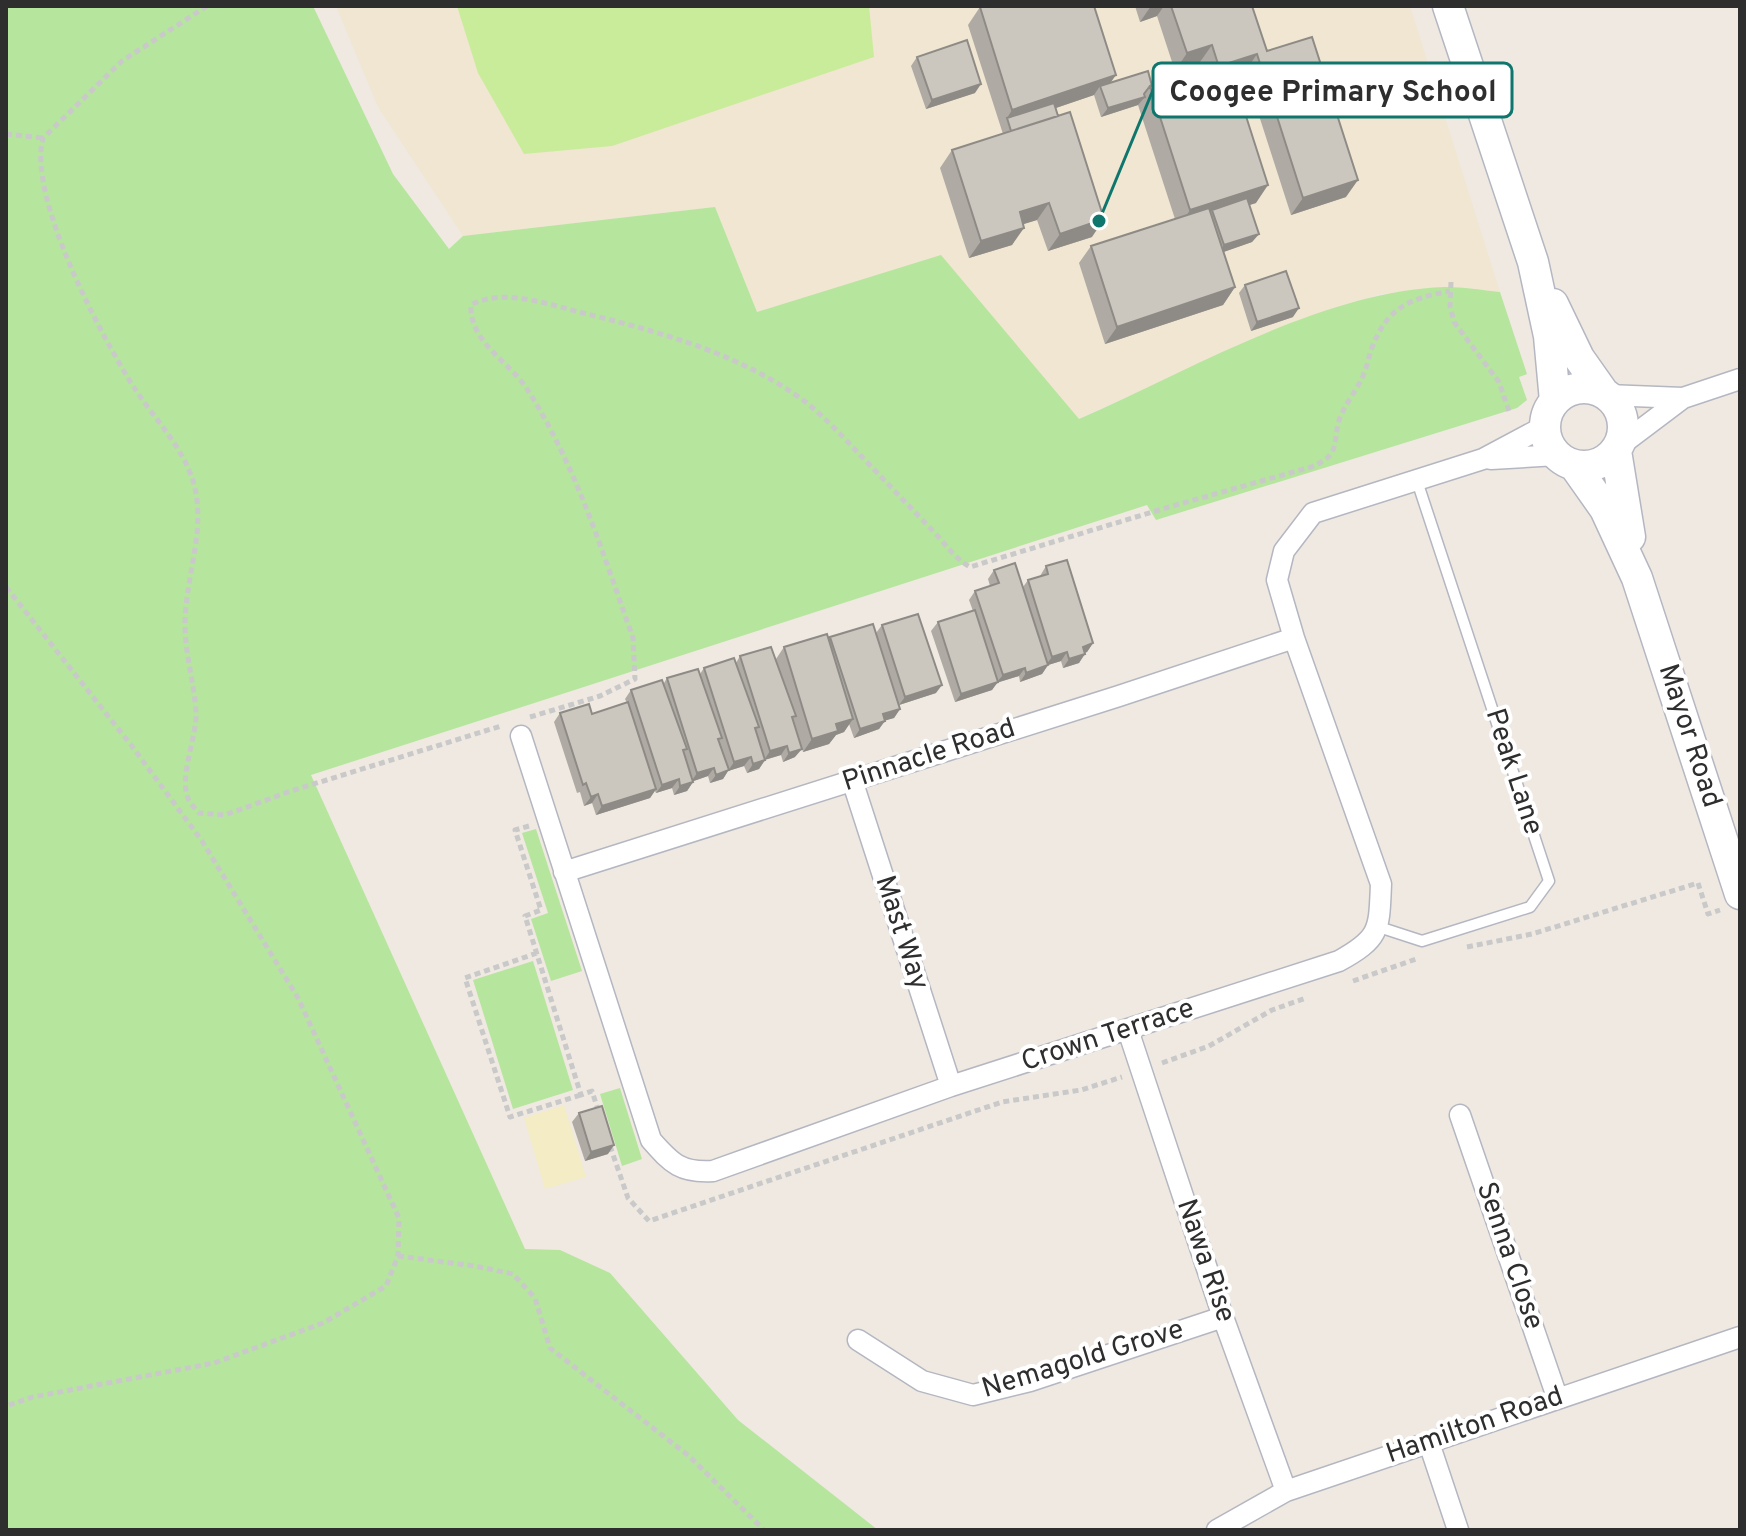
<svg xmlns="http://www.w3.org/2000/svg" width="1746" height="1536" font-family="Overpass,sans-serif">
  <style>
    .education { fill: #f0e6d1 }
    .green { fill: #b6e59e }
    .sand { fill: #f3ecc5 }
    .pitch { fill: #c9ec9a }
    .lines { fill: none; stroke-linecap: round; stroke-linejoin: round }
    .lane-casing { stroke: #b4b7c1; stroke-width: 13 }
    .street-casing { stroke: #b4b7c1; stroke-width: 23 }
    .secondary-casing { stroke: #b4b7c1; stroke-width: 33 }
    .path { stroke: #c9c9c9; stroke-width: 5; stroke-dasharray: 6 4; stroke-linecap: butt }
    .lane { stroke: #fff; stroke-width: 10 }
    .street { stroke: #fff; stroke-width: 20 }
    .secondary { stroke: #fff; stroke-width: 30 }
    .wall { fill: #afaba4 }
    .shaded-wall { fill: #8e8b86 }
    .building { fill: #cbc7bf; stroke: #8e8b86; stroke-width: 2 }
    .labels { text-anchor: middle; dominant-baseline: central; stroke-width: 8; stroke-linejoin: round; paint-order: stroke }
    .street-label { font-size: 28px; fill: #2e2e2e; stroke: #fff }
    .leader { fill: none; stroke: #0f766e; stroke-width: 3 }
    .callout-dot { fill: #0f766e; stroke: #fff; stroke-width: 3 }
    .callout { fill: #fff; stroke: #0f766e; stroke-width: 3 }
    .callout-label { font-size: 30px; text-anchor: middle; font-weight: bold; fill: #2e2e2e }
  </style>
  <rect width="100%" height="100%" fill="#efe9e1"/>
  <path class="education" d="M 336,6 L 1410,6 L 1500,292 L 1446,287 L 1381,294 L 1296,321 L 1078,419 L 941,256 L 757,312 L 715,207 L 463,236 L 378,107 Z"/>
  <path class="green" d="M 6,6 L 313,6 L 393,174 L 449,249 L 463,236 L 715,207 L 757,312 L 941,255 L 1079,419 C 1189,371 1323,291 1445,287 C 1463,287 1482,290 1500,292 L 1527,374 L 1519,377 L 1527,400 L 1517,408 L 1156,520 L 1147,505 L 311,775 L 525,1249 L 560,1250 L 610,1273 L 738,1420 L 878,1530 L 6,1530 Z
    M 536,829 L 582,971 L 551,981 L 531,919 L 548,913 L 522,833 Z
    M 533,961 L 573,1090 L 513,1109 L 473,980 Z
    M 620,1088 L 642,1159 L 622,1166 L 600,1094 Z"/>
  <path class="sand" d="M 564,1105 L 586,1177 L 545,1189 L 524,1118 Z"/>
  <path class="pitch" d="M 457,6 L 869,6 L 874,57 L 612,146 L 524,154 L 478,73 Z"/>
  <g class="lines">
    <defs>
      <path id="lane" d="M 1379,927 L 1422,941 L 1530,907 L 1549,881 L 1417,481"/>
      <path id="street" d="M 1607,395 L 1683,398
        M 1618,447 L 1683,398 L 1740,379
        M 1491,459 L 1557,455
        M 521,736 L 651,1140 C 672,1164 681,1173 713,1171 L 951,1086 L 1339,961 C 1381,938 1379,929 1381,884 L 1294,638 L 1277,580 L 1284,551 L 1313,513 L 1483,459 L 1545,426
        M 852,780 L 951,1086
        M 564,872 L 1119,696 L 1294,638
        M 1128,1030 L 1223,1317 L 1286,1491
        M 1460,1115 L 1557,1397
        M 858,1340 L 922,1381 L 973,1395 L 1030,1381 L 1223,1317
        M 1429,1443 L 1458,1530
        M 1217,1530 L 1286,1491 L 1740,1337"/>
      <path id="secondary" d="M 1448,6 L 1533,262 L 1549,336 L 1555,401
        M 1553,304 L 1579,358 L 1603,392
        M1545 427a39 39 0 1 1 78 0a39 39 0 1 1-78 0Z
        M 1616,451 L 1630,537
        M 1574,465 L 1605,509 L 1637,578 L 1740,894"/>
    </defs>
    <use href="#lane" class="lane-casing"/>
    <use href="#street" class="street-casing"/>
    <use href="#secondary" class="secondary-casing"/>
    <path class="path" d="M 207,6 L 122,61 L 43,138 C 27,197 102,338 135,389 C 152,415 176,440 189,470 C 211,521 185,573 185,625 C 185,655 195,685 196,715 C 196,739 179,777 188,798 C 190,804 196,809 199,813 L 225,815 L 291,791 L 501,726
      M 6,134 L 43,138
      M 1451,282 L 1450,306 L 1454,322 L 1499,382 L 1510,414
      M 6,587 L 131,745 L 202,841 L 298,998 L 399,1218 L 398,1256 L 386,1286 L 323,1323 L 214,1363 L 33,1397 L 6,1406
      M 530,717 L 600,696 L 635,679 L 633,638 C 603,554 576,465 527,389 C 509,361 469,342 471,305 C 503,287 550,305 583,313 C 660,332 738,353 803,400 C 825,417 845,439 864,459 C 887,483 909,506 932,530 C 945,543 954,558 970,567 L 1169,507 L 1311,467 C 1338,455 1333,450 1338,424 C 1342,408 1354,394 1361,380 C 1366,371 1368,360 1371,350 C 1387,308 1407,299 1450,291
      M 529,826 L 515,830 L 541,910 L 525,916 L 581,1095 L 592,1091 L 599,1113
      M 1467,947 L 1532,934 L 1698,883 L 1708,914 L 1720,910
      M 537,953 L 465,978 L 510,1117 L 581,1095
      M 1353,981 L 1419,958
      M 1162,1063 L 1209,1046 L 1272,1010 L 1306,998
      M 610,1146 L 628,1198 L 649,1221 L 1002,1102 L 1081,1090 L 1122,1077
      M 398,1256 L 475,1266 L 513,1274 L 535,1298 L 550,1348 L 689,1456 L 764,1530"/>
    <use href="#lane" class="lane"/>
    <use href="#street" class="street"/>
    <use href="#secondary" class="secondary"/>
  </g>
  <path class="wall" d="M 1135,6 L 1252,6 L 1267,51 L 1346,197 L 1291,215 L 1245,72 L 1233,75 L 1256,203 L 1249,205 L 1259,234 L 1252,242 L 1223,252 L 1235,287 L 1223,305 L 1105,344 L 1079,263 L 1091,246 L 1175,219 L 1138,105 L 1101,117 L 1094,95 L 1056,108 L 1092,237 L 1048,251 L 1037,220 L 1023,224 L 1012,245 L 969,258 L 940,168 L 952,150 L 1003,134 L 968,25 L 980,7 L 1110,83 L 1152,86 L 1202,69 L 1200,62 L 1175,71 L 1157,16 L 1140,22 Z
    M 917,57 L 975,93 L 926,109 L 911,66 Z
    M 1245,285 L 1293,317 L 1251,331 L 1239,293 Z
    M 1046,566 L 1093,643 L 1087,652 L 1084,653 L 1079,663 L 1063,668 L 1061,661 L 1048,665 L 1042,674 L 1020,682 L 1019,676 L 996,683 L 992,690 L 955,702 L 931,631 L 938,622 L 973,611 L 969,600 L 975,591 L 990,586 L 988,579 L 994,570 L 1023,587 L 1028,580 L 1040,576 Z
    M 882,625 L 936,693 L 899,705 L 900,709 L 894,718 L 885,720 L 879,729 L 854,738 L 849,724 L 844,732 L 836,735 L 829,744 L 803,752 L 793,720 L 795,757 L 783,762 L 781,755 L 765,760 L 759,769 L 747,773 L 744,766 L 728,771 L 723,779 L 710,783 L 708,776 L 693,781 L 693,782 L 687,791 L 674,795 L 672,788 L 656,793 L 655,791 L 650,798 L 596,815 L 592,803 L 584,806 L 580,792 L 577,793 L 554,722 L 560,713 L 592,714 L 627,703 L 625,699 L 631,690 L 664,683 L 667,678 L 700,674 L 704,668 L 736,663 L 740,656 L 776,659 L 784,647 L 828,640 L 830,637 L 876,633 Z
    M 579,1113 L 608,1154 L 585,1161 L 572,1122 Z"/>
  <path class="shaded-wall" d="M 1151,6 L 1164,6 L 1157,16 L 1140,22 Z
    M 1212,45 L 1200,62 L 1175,71 L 1187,53 Z
    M 1257,54 L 1245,72 L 1217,81 L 1229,63 Z
    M 1116,75 L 1104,92 L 1100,86 L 1094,95 L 1009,124 L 1007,118 L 1012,110 Z
    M 981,84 L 975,93 L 926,109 L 932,100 Z
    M 1145,97 L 1138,105 L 1101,117 L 1108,108 Z
    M 1358,180 L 1346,197 L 1291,215 L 1303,198 Z
    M 1268,185 L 1256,203 L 1215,216 L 1212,210 L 1206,218 L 1178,228 L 1190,210 Z
    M 1049,203 L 1037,220 L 1008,229 L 1020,212 Z
    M 1104,219 L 1092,237 L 1048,251 L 1060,234 Z
    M 1024,228 L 1012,245 L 969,258 L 981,241 Z
    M 1259,234 L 1252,242 L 1218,254 L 1224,245 Z
    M 1235,287 L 1223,305 L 1105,344 L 1117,327 Z
    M 1299,308 L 1293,317 L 1251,331 L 1257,322 Z
    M 1093,643 L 1087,652 L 1077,656 L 1083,647 Z
    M 1067,652 L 1061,661 L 1045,666 L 1052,657 Z
    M 1085,654 L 1079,663 L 1063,668 L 1069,659 Z
    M 1048,665 L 1042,674 L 1020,682 L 1026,673 Z
    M 1025,668 L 1019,676 L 996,683 L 1003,675 Z
    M 998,682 L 992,690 L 955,702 L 961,694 Z
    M 942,685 L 936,693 L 899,705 L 905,697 Z
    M 900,709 L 894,718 L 877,723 L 883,714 Z
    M 853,719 L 844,732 L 836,735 L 829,744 L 803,752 L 812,739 L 836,724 Z
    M 885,721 L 879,729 L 854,738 L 860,729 Z
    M 787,746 L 781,755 L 764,760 L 770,751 Z
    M 802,749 L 795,757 L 783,762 L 789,753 Z
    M 751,757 L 744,766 L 728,771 L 723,779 L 710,783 L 716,775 L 728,771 L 734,762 Z
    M 765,760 L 759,769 L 747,773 L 753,764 Z
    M 714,768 L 708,776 L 691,782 L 697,773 Z
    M 679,779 L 672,788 L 656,793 L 662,785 Z
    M 693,782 L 687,791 L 674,795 L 680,786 Z
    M 656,789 L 650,798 L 596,815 L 602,806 Z
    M 598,794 L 592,803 L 584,806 L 591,797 Z
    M 614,1145 L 608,1154 L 585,1161 L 591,1152 Z"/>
  <path class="building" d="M 984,6 L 1094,6 L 1116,75 L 1012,110 L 980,7 Z
    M 1171,6 L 1252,6 L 1267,51 L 1312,37 L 1358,180 L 1303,198 L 1257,54 L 1229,63 L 1268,185 L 1190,210 L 1150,86 L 1218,64 L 1212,45 L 1187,53 Z
    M 967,40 L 981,84 L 932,100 L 917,57 Z
    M 1148,71 L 1152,86 L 1150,86 L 1144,94 L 1145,97 L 1108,108 L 1100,86 Z
    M 1054,103 L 1058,116 L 1011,131 L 1007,118 Z
    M 1070,112 L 1104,219 L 1060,234 L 1049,203 L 1020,212 L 1024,228 L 981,241 L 952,150 Z
    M 1247,198 L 1259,234 L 1224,245 L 1212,210 Z
    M 1209,208 L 1235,287 L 1117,327 L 1091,246 Z
    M 1286,271 L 1299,308 L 1257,322 L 1245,285 Z
    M 1067,560 L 1093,643 L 1083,647 L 1085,654 L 1069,659 L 1067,652 L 1052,657 L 1028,580 L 1048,574 L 1046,566 Z
    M 1015,563 L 1048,665 L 1026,673 L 1025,668 L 1003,675 L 975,591 L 999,583 L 994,570 Z
    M 975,610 L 998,682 L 961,694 L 938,622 Z
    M 918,614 L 942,685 L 905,697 L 882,625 Z
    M 873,624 L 900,709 L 883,714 L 885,721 L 860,729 L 830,637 Z
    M 827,634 L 853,719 L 836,724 L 838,731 L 812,739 L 784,647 Z
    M 771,647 L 796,716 L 792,717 L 802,749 L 789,753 L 787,746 L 770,751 L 740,656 Z
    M 734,658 L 759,727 L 755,728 L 765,760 L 753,764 L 751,757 L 734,762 L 704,668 Z
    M 698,669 L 722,738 L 718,739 L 729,770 L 716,775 L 714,768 L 697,773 L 667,678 Z
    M 662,680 L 687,749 L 683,750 L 693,782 L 680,786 L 679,779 L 662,785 L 631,690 Z
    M 628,702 L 656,789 L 602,806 L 598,794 L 591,797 L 586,783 L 583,785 L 560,713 L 589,704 L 592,714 Z
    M 602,1106 L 614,1145 L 591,1152 L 579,1113 Z"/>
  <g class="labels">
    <g class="street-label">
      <text transform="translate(1689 736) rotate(72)">Mayor Road</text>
      <text transform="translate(929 756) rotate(-18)">Pinnacle Road</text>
      <text transform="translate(1513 772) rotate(72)">Peak Lane</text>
      <text transform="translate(901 933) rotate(72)">Mast Way</text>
      <text transform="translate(1108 1036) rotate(-18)">Crown Terrace</text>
      <text transform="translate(1509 1256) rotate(71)">Senna Close</text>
      <text transform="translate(1205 1261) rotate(71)">Nawa Rise</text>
      <text transform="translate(1083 1360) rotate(-17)">Nemagold Grove</text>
      <text transform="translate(1475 1426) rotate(-19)">Hamilton Road</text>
    </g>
  </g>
  <path class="leader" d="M1099 221L1153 90"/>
  <circle class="callout-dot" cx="1099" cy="221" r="8"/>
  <rect class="callout" x="1153" y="63" width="359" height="54" rx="8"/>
  <g class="callout-label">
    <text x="1333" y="101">Coogee Primary School</text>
  </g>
  <rect width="1746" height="1536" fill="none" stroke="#2e2e2e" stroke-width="16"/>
</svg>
